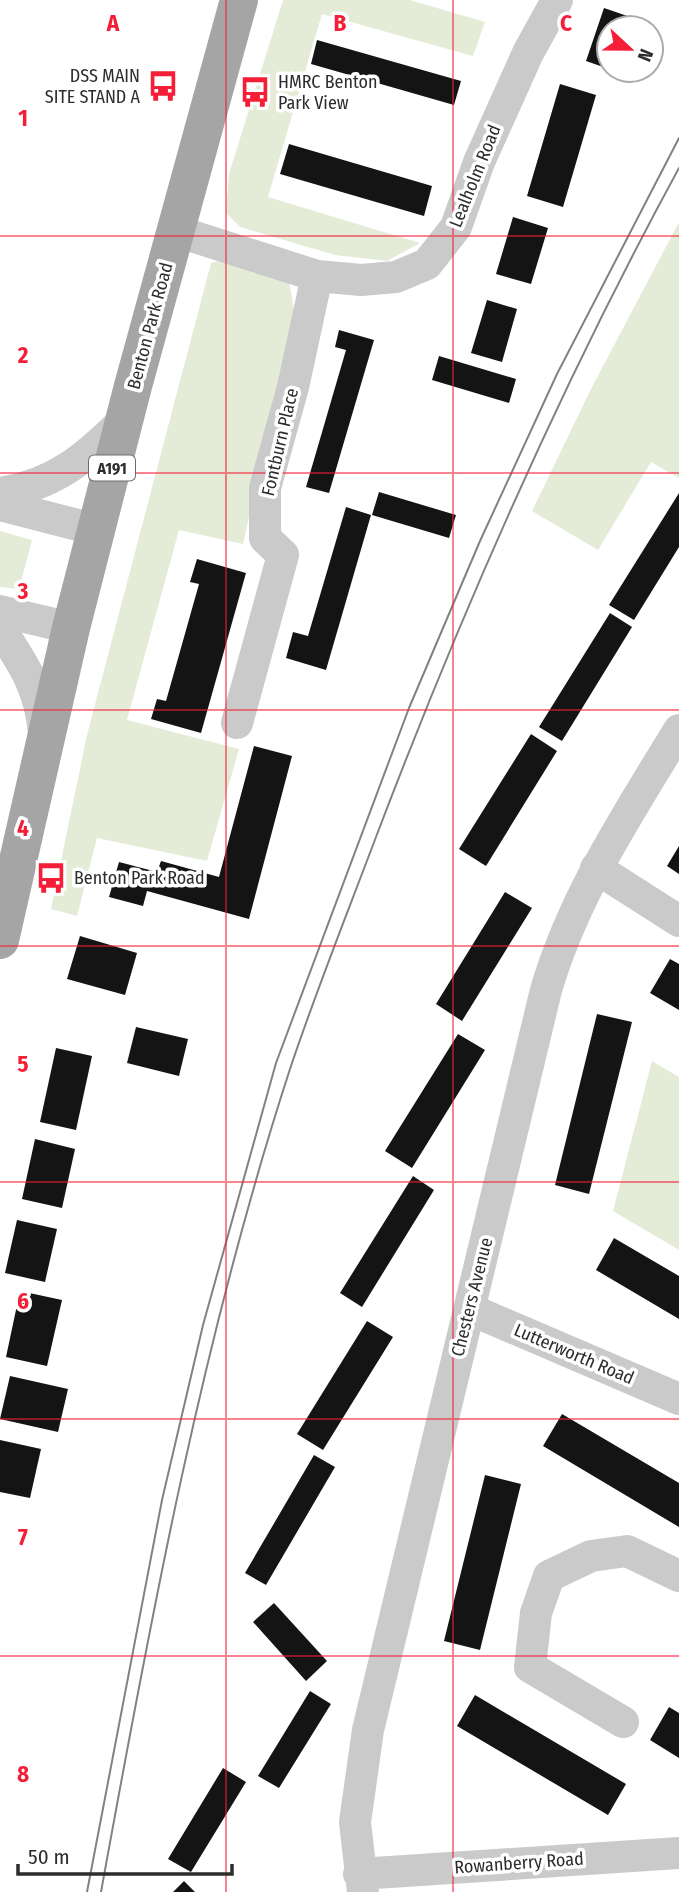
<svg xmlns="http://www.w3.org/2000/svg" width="679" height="1892" font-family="'Fira Sans Condensed',sans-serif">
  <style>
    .green { fill: #e4ecd8 }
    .building { fill: #141414 }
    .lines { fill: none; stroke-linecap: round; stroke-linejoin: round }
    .minor { stroke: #cacaca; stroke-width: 32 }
    .major { stroke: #a5a5a5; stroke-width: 38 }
    .tram { stroke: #828282; stroke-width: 2 }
    .grid { fill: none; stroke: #f41e36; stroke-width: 2; stroke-opacity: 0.55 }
    .labels { text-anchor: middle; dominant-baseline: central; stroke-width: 7; stroke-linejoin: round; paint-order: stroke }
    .shield { fill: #fff; stroke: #6c6c6c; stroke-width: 2 }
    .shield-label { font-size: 16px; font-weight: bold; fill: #2d2d2d }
    .poi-label { font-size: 18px; fill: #2d2d2d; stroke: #fff; text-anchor: start }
    .street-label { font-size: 18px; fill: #2d2d2d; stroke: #fff }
    .grid-label { font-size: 23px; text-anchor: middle; font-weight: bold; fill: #f41e36; stroke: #fff; stroke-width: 7; stroke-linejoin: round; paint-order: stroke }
  </style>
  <rect width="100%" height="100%" fill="#fff"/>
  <path class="green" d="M 283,0 L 410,0 L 485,22 L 473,56 L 322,14 L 268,197 L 420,243 L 387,261 L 335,255 L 240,227 L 226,213 L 229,174 Z
    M 679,222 L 679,478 L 651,462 L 598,550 L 532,511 L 591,389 Z
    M 225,259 L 289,280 L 294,311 L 243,544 L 179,530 L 127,720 L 239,749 L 207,861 L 97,838 L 77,916 L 51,909 L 87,735 L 211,263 Z
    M 0,531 L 32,540 L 19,589 L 0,587 Z
    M 652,1061 L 679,1077 L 679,1250 L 613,1211 Z"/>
  <path class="building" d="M 604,8 L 642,21 L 640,28 L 609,28 L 609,69 L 586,61 Z
    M 317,40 L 461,81 L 454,105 L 311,64 Z
    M 560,84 L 596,95 L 563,207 L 527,196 Z
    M 289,144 L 432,186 L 424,216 L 280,174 Z
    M 513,217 L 548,228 L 531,284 L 496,274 Z
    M 487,300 L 517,309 L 502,362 L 471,353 Z
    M 339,330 L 374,340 L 329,493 L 306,487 L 346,350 L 335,347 Z
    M 439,356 L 516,379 L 509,403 L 432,380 Z
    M 379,492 L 456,515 L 449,538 L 372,515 Z
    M 679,493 L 679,547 L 634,620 L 609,605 Z
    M 346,507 L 371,515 L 326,670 L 286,658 L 293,632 L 308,636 Z
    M 197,559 L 246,573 L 201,733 L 151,719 L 157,699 L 166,701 L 199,584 L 190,582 Z
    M 610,613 L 632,627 L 562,741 L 539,727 Z
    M 531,734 L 557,751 L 486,866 L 459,849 Z
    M 254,746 L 292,756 L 249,919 L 147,891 L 143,906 L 109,897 L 119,862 L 157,872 L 161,861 L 219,877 Z
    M 679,846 L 679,874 L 667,866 Z
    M 505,892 L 532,908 L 462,1021 L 436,1004 Z
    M 80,936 L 137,953 L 125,995 L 67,979 Z
    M 670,959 L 679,964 L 679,1010 L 650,993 Z
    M 597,1014 L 632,1022 L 589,1194 L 555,1185 Z
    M 136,1027 L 188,1039 L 179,1076 L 127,1063 Z
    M 458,1034 L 485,1050 L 412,1168 L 385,1151 Z
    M 56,1048 L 92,1056 L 76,1130 L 40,1122 Z
    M 35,1139 L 75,1149 L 62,1208 L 22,1199 Z
    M 413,1176 L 434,1190 L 362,1307 L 340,1293 Z
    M 17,1220 L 57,1229 L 45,1282 L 5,1273 Z
    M 614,1238 L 679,1276 L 679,1319 L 596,1270 Z
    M 20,1291 L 62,1300 L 47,1366 L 6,1357 Z
    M 367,1321 L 393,1337 L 323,1450 L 297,1434 Z
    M 10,1376 L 68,1389 L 58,1432 L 0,1419 Z
    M 562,1414 L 679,1483 L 679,1527 L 543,1446 Z
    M 0,1440 L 41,1449 L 30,1498 L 0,1492 Z
    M 314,1455 L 335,1467 L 266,1585 L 245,1573 Z
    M 485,1475 L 521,1484 L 480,1650 L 444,1641 Z
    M 274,1603 L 327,1661 L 306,1681 L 253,1622 Z
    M 310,1691 L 331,1704 L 279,1788 L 258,1776 Z
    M 475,1695 L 626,1784 L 608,1815 L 457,1726 Z
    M 669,1707 L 679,1713 L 679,1758 L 650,1740 Z
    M 223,1768 L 246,1782 L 191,1872 L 168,1859 Z
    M 184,1881 L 195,1892 L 173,1892 Z"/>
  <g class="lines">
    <path class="minor" d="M 176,231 L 317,276 L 361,280 L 396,277 L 427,264 L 456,227 L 479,162 L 528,53 L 557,0
      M 0,493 C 55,485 87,457 125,419
      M 0,505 L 97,530
      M 0,611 L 71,628
      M 0,629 C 24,664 41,691 44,734
      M 237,723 L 283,555 L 265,538 L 265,488 L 293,387 L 317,276
      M 596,868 L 679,921
      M 469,1309 L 679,1399
      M 623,1722 L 530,1667 L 536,1613 L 549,1576 L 591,1556 L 627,1551 L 679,1576
      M 359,1874 L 679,1853
      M 363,1892 L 355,1822 L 368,1730 L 546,990 C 574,895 628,814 679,730"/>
    <path class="major" d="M 0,940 L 71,628 L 133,386 L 239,0"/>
    <path class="tram" d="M 87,1892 L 162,1500 L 203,1325 L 276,1063 L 409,708 L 480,541 L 557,374 L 679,138
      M 101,1892 C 151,1616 203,1336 290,1069 C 316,991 347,914 376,837 C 463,608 562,383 679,168"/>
  </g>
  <path class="grid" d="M 226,0 L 226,1892M 453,0 L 453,1892M 0,236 L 679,236M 0,473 L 679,473M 0,710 L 679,710M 0,946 L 679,946M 0,1182 L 679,1182M 0,1419 L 679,1419M 0,1656 L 679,1656"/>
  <defs>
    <symbol id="bus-bare" viewBox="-9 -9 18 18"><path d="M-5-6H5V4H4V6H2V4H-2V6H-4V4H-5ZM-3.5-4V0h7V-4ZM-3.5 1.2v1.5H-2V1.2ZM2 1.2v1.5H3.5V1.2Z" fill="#f41e36" stroke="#fff" stroke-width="2.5" paint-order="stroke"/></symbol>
  </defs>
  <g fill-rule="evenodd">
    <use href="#bus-bare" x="141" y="64" width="44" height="44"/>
    <use href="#bus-bare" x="233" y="70" width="44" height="44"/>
    <use href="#bus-bare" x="29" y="856" width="44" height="44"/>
  </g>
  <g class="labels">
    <rect class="shield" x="89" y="455.5" width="46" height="25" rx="5"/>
    <g class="shield-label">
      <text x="112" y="468">A191</text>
    </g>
    <g class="poi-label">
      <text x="140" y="76" text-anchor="end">DSS MAIN<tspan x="140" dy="21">SITE STAND A</tspan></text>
      <text x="278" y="82">HMRC Benton<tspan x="278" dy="21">Park View</tspan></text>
      <text x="74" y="878">Benton Park Road</text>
    </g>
    <g class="street-label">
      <text transform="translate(475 176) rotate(-68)">Lealholm Road</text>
      <text transform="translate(150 326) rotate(-75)">Benton Park Road</text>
      <text transform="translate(280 442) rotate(-77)">Fontburn Place</text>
      <text transform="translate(472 1297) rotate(-76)">Chesters Avenue</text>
      <text transform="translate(574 1354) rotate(23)">Lutterworth Road</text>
      <text transform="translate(519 1863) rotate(-4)">Rowanberry Road</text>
    </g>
  </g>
  <g class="grid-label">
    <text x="113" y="31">A</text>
    <text x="340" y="31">B</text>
    <text x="566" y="31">C</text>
    <text x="23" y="126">1</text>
    <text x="23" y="363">2</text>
    <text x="23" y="599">3</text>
    <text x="23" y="836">4</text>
    <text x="23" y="1072">5</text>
    <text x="23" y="1309">6</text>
    <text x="23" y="1545">7</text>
    <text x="23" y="1782">8</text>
  </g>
  <g transform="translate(630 49) rotate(112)"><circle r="33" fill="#ffffff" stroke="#ababab" stroke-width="2"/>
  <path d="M0-5L12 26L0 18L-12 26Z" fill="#f41e36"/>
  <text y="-10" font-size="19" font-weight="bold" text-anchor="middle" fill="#2d2d2d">N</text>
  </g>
  <path d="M18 1864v10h214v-10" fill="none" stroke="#2d2d2d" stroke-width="3.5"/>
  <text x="28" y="1864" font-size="21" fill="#2d2d2d" stroke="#ffffff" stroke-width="5" paint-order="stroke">50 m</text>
</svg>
